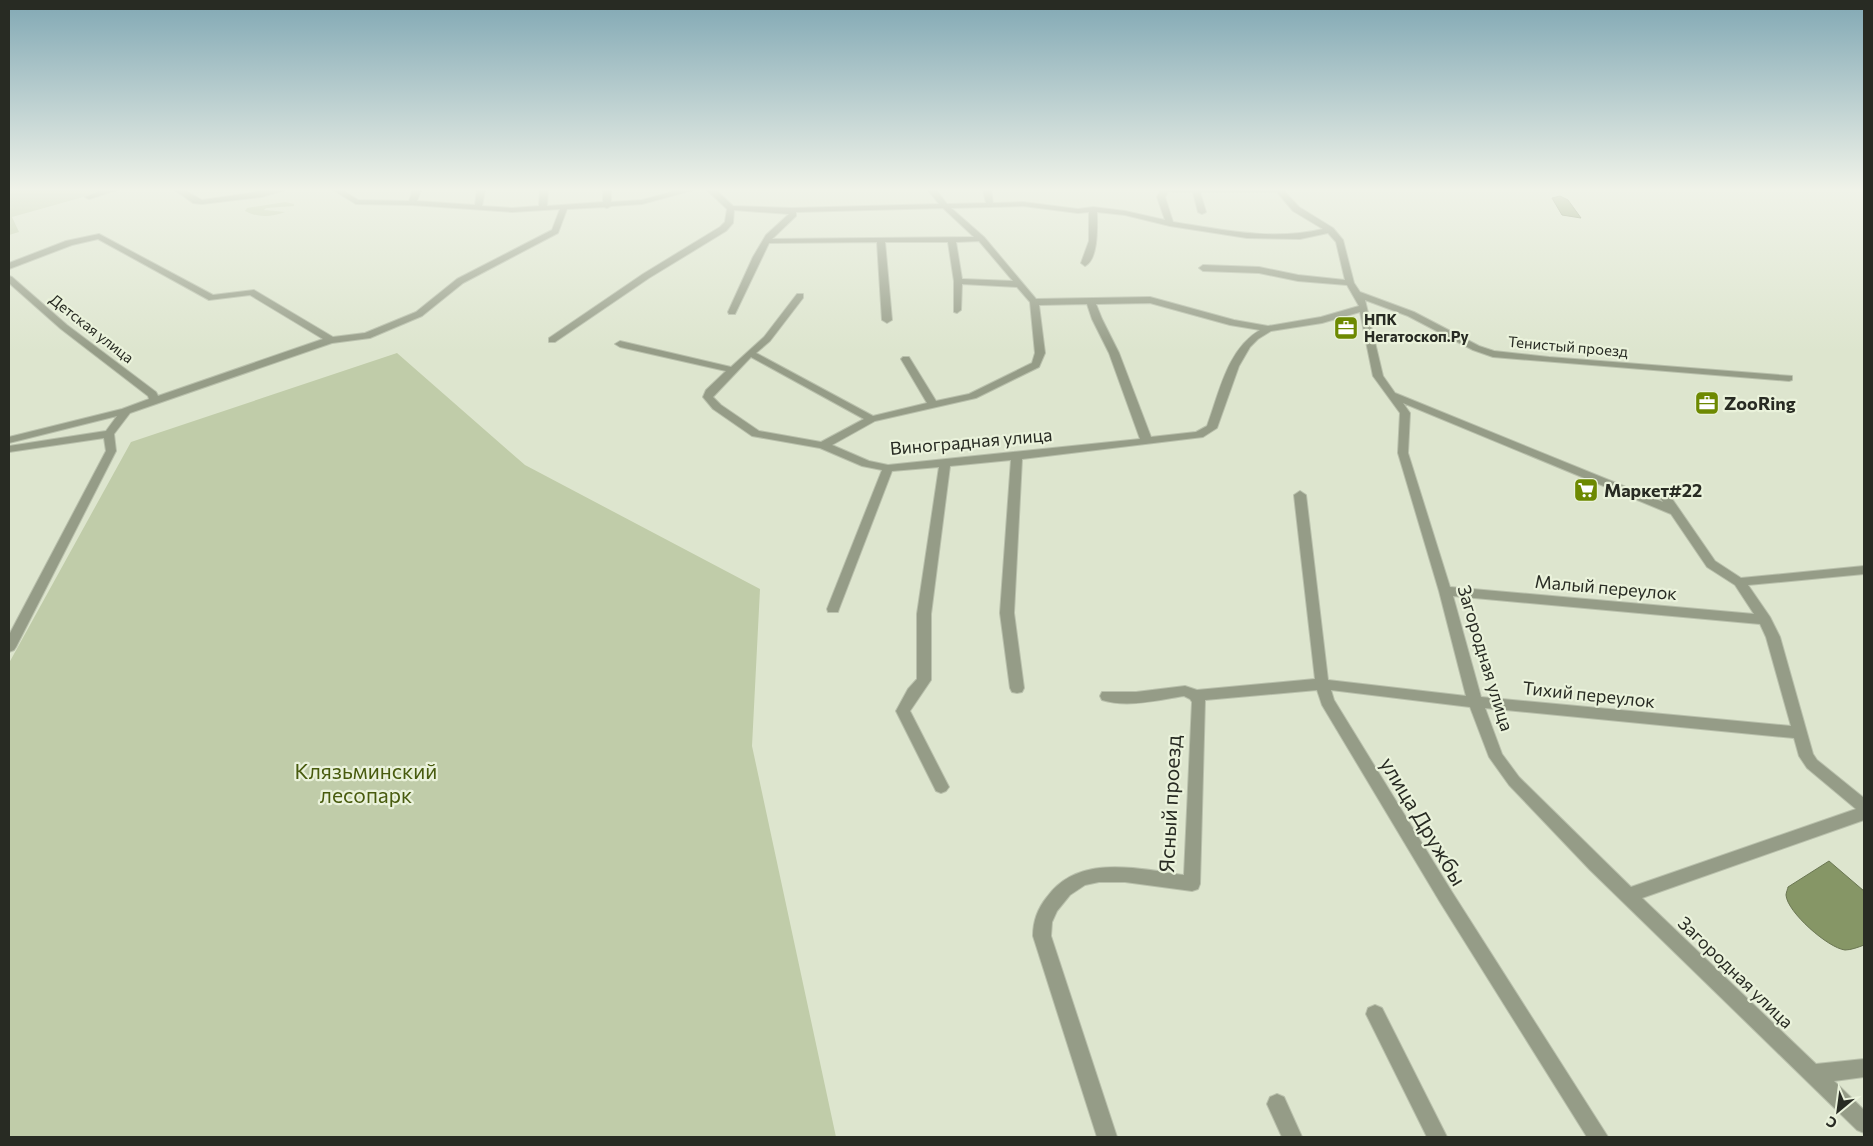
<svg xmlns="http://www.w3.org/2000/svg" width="1873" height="1146" font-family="Commissioner,sans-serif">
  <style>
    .green { fill: #c0cca9 }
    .water { fill: #869666; stroke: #6a7652 }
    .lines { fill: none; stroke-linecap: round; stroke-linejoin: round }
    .minor-casing { stroke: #b9c0ac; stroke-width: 2 }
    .minor { fill: #959c87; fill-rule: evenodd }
    .labels { text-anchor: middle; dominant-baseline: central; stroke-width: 4.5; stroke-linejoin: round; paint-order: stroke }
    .far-poi-label { font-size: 15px; font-weight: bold; fill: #282b23; stroke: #eaf2db; text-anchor: start }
    .far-street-label { font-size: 15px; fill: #282b23; stroke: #eaf2db }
    .poi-label { font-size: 18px; font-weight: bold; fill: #282b23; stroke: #eaf2db; text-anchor: start }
    .street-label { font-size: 18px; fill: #282b23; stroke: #eaf2db }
    .near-park-label { font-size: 21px; fill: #485b0e; stroke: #eaf2db }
    .near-street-label { font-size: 21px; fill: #282b23; stroke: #eaf2db }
  </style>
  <rect width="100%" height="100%" fill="#dde5ce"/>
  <path class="green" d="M 9,190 L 108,190 L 12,217 L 19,232 L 9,235 Z
    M 285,202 L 294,204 L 294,206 L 266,208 L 264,210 L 285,212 C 271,217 258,218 245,211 L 247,208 Z
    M 397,353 L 525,465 L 760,589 L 752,746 L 836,1137 L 9,1137 L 9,663 L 131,442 Z"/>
  <path class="water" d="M 1560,196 L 1568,200 L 1581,218 L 1562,215 L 1552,198 Z
    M 1829,861 L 1864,891 L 1864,945 C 1859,947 1851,950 1845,950 C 1828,948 1787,912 1786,895 C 1786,893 1788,888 1788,887 Z"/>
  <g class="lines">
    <defs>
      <path id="minor" d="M 104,190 L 117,190 L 89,199 L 85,197 Z
        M 175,190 L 184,190 L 202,200 L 271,190 L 285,190 L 261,197 L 202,204 L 193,203 Z
        M 333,190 L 342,190 L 358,200 L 409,201 L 413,190 L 421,190 L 417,201 L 475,205 L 477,190 L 485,190 L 482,206 L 512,208 L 539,206 L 540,190 L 548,190 L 547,206 L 603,202 L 603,190 L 611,190 L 611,202 L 642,200 L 679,190 L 693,190 L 642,204 L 611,206 L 607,208 L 604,207 L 567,209 L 558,233 L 463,283 L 422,316 L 370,338 L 332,343 L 130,413 L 114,434 L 116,451 L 16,647 L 14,650 L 9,652 L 9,635 L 106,451 L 104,438 L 9,452 L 9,446 L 106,431 L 117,416 L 9,443 L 9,437 L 122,409 L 149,399 L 148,396 L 61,329 L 9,283 L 9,276 L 12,277 L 67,325 L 156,392 L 158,396 L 323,339 L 250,295 L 209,300 L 98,239 L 72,245 L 9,269 L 9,263 L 66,241 L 99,234 L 213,295 L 254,290 L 333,337 L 365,333 L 416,312 L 457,279 L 552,230 L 560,209 L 512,212 L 412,205 L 356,204 Z
        M 707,190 L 716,190 L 733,206 L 792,208 L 939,204 L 928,190 L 936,190 L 947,204 L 986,203 L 983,190 L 991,190 L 993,203 L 1023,202 L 1078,209 L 1093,207 L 1125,211 L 1165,220 L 1157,197 L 1161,190 L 1169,190 L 1165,197 L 1173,222 C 1223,230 1273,241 1323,229 L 1293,211 L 1277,192 L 1200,192 L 1206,212 L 1202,214 L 1198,212 L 1193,192 L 1173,192 L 1169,190 L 1283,190 L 1299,207 L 1333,228 L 1343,240 L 1354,283 L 1360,292 L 1414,312 L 1479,346 L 1494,351 L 1549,357 L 1792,376 L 1792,380 L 1789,381 L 1493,357 L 1473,350 L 1408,316 L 1365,300 L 1383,376 L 1395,393 L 1663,502 L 1658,495 L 1664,491 L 1668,493 L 1715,561 L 1741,578 L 1864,566 L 1864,574 L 1748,585 L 1770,617 L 1780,637 L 1813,754 L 1817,760 L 1864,798 L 1864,820 L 1642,898 L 1816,1064 L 1864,1059 L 1864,1077 L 1834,1081 L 1864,1110 L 1864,1133 L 1857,1130 L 1590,870 L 1509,785 L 1489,757 L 1470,707 L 1331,690 L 1334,700 L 1452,892 L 1608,1137 L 1587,1137 L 1440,902 L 1322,705 L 1317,690 L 1205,700 L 1200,884 L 1198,889 L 1192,891 L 1125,882 L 1099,882 L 1085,885 L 1070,895 L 1057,911 L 1052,922 L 1051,936 L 1117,1137 L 1097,1137 L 1033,936 C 1033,921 1038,908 1047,897 C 1079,853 1138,869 1184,875 L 1192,702 L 1190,699 L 1184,696 C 1159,700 1127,708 1102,700 L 1100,696 L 1102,692 L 1136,692 L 1185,686 L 1197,690 L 1315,679 L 1294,495 L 1300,491 L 1306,495 L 1328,680 L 1466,696 L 1439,591 L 1398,453 L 1400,413 L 1373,376 L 1360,312 L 1322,323 L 1271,331 L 1258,339 L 1250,347 L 1239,366 L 1217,428 L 1203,437 L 1022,459 L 1014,613 L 1024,688 L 1022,692 L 1017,693 L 1012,692 L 1010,688 L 1000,613 L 1011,460 L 950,466 L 931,614 L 931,680 L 910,711 L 949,787 L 946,791 L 941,793 L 936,791 L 896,711 L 908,689 L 917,679 L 917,614 L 939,467 L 892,471 L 839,609 L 838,612 L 828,612 L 827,609 L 882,470 L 862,466 L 820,448 L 752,436 L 713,409 L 703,397 L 706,390 L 726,371 L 620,347 L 615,344 L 620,341 L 731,367 L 764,337 L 797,294 L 803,294 L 803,298 L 770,341 L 756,353 L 873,416 L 927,403 L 901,359 L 903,357 L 909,357 L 936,401 L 969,394 L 1032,363 L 1035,353 L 1030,302 L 1017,287 L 962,284 L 961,310 L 957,313 L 954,312 L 954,281 L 948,242 L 885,242 L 892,320 L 887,323 L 882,320 L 877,242 L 769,243 L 736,312 L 735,314 L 729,314 L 728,312 L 753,257 L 766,235 L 789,214 L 734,210 L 733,223 L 726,231 L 649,278 L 555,342 L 549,342 L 549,338 L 643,274 L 720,227 L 725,222 L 727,209 ZM 1023,206 L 1078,213 L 1089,212 L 1089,241 L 1081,263 L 1085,266 C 1099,259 1097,225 1097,212 L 1125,215 L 1170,226 L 1247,238 L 1300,239 L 1328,233 L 1336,242 L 1345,280 L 1298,275 L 1259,267 L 1203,265 L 1199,268 L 1203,271 L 1259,273 L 1298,281 L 1347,285 L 1359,306 L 1321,317 L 1268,326 L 1234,320 L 1150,297 L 1036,299 L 984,237 L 951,208 ZM 943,208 L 974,237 L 772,239 L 796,216 L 796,212 ZM 979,241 L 1013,281 L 962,279 L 956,242 ZM 1150,303 L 1230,325 L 1260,330 C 1227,349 1219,394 1207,426 L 1196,432 L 1151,437 L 1119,353 L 1102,319 L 1096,304 ZM 1087,304 L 1092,319 L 1109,353 L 1140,439 L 888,465 L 869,461 L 832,445 L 875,421 L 976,398 L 1039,367 L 1045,353 L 1039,305 ZM 751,357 L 864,419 L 821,442 L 759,431 L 721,405 L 713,397 ZM 1403,403 L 1671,514 L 1707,567 L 1735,585 L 1754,614 L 1450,587 L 1408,453 L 1410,413 ZM 1453,596 L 1760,624 L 1766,637 L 1791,726 L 1481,697 ZM 1485,708 L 1794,738 L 1799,756 L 1807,768 L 1856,809 L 1631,887 L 1519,777 L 1502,754 Z
        M 1375,1005 L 1382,1008 L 1447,1137 L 1427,1137 L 1366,1014 L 1368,1008 Z
        M 1277,1094 L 1284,1097 L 1302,1137 L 1282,1137 L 1267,1104 L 1270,1097 Z"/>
    </defs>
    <use href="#minor" class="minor-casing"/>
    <use href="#minor" class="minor"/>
  </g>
  <linearGradient id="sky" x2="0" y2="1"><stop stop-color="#81a8b4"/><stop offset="0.54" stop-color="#f0f3e9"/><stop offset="1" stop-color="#f0f3e9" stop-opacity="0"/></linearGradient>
  <rect width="1873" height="351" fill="url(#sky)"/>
  <defs>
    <symbol id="office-square" viewBox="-11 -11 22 22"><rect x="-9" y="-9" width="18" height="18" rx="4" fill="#6d8901" stroke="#eaf2db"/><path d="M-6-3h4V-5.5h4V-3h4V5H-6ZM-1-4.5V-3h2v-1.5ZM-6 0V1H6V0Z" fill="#fff"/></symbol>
    <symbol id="supermarket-square" viewBox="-11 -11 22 22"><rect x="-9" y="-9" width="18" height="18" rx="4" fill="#6d8901" stroke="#eaf2db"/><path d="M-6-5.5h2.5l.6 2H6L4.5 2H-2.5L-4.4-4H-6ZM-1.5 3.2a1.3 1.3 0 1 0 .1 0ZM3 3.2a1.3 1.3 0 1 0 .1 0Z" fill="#fff"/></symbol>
  </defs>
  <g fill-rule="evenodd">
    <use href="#office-square" x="1332" y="314" width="28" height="28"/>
    <use href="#office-square" x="1693" y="389" width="28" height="28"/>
    <use href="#supermarket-square" x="1572" y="476" width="28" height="28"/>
  </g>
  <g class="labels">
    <g class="far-poi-label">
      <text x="1364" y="319">НПК<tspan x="1364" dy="17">Негатоскоп.Ру</tspan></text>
    </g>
    <g class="far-street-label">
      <text transform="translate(92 328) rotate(38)">Детская улица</text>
      <text transform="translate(1568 346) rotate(5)">Тенистый проезд</text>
    </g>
    <g class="poi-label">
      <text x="1724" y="403">ZooRing</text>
      <text x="1604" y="490">Маркет#22</text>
    </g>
    <g class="street-label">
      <text transform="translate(971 441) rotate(-5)">Виноградная улица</text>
      <text transform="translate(1606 587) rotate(5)">Малый переулок</text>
      <text transform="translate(1486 658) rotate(73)">Загородная улица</text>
      <text transform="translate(1589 694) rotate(6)">Тихий переулок</text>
      <text transform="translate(1736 972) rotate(44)">Загородная улица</text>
    </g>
    <g class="near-park-label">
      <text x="366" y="770">Клязьминский<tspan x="366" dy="24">лесопарк</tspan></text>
    </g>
    <g class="near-street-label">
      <text transform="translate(1169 804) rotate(-87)">Ясный проезд</text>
      <text transform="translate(1424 821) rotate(59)">улица Дружбы</text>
    </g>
  </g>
  <rect width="1873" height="1146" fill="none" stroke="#282b23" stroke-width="20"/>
  <g transform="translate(1838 1111) rotate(209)" stroke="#eaf2db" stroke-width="4" paint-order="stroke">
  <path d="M0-4L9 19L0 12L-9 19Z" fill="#282b23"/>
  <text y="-8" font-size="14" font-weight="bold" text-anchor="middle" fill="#282b23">С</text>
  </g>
</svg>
